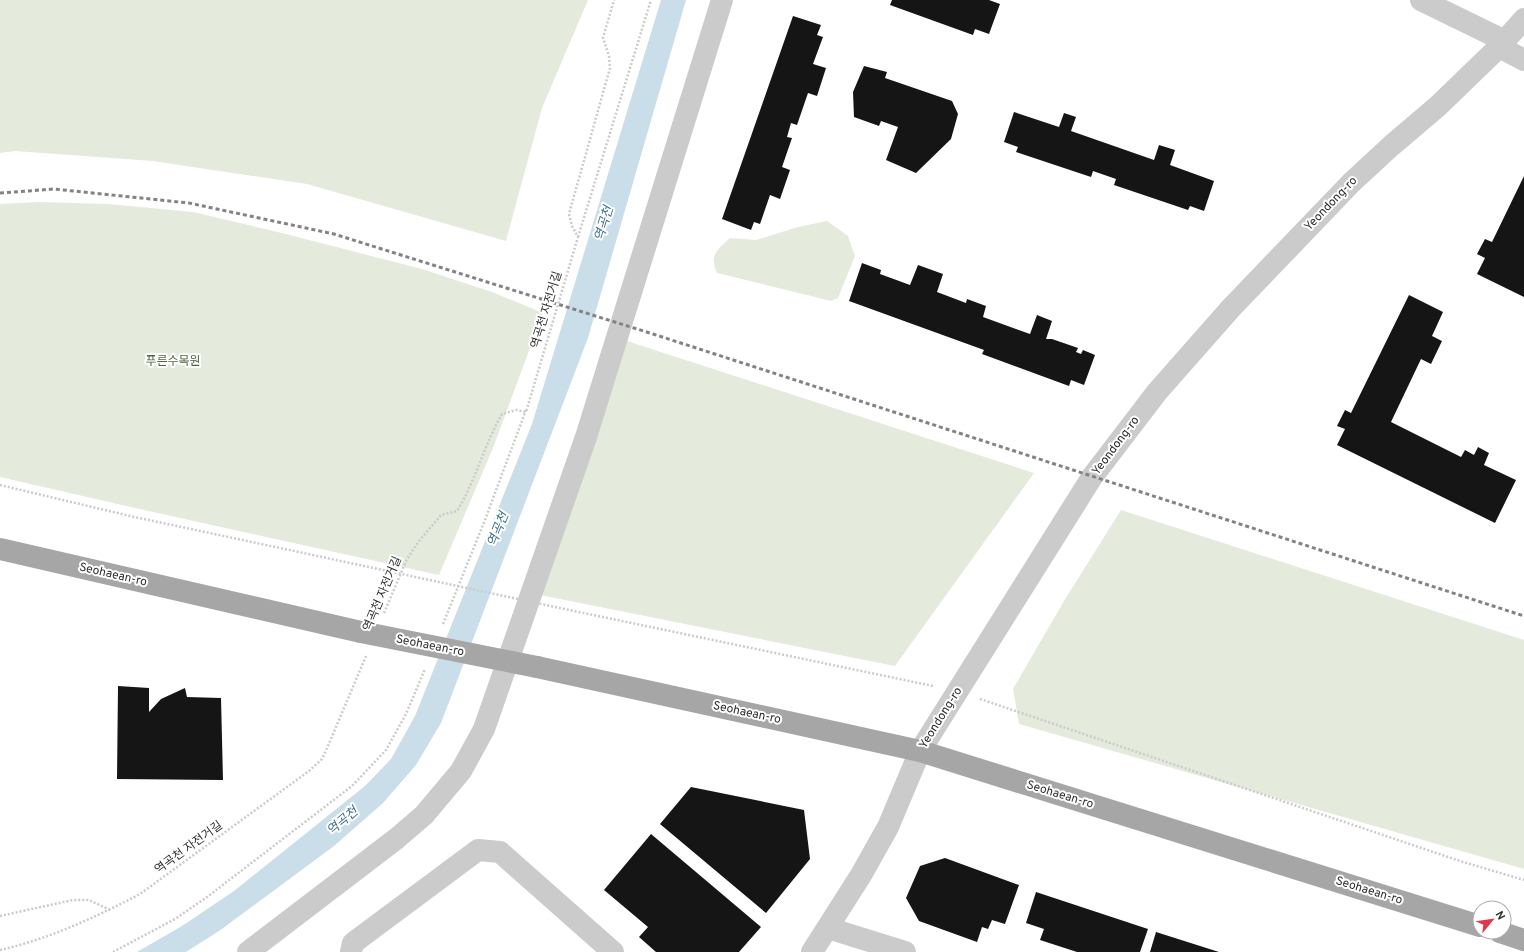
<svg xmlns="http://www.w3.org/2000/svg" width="1524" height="952" font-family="Overpass,'Noto Sans KR',sans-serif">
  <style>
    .green { fill: #e4eadc }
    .water { fill: #c9dee9 }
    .building { fill: #151515 }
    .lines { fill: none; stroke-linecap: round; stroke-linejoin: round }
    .path { stroke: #cbcbcb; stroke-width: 2.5; stroke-dasharray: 2 2; stroke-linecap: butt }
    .minor { stroke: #cbcbcb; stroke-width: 22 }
    .major { stroke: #a6a6a6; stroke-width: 22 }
    .rail { stroke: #838383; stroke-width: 3; stroke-dasharray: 4 3; stroke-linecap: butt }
    .path-bridge { stroke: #cbcbcb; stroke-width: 2.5; stroke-dasharray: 2 2; stroke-linecap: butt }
    .major-bridge { stroke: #a6a6a6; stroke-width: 22 }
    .labels { text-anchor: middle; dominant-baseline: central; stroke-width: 4; stroke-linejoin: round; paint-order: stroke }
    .street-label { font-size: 12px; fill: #2e2e2e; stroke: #fff }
    .park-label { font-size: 12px; fill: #52673d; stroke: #fff }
    .water-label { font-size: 13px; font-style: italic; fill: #40708b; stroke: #fff }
  </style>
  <rect width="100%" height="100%" fill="#fff"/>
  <path class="green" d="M 0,0 L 588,0 L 542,108 L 506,241 L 307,184 L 153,161 L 15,151 L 0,153 Z
    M 39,202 L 108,204 L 193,212 L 282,233 L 422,269 L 492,292 L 543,313 L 493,448 L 439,575 L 135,508 L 0,477 L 0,204 Z
    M 827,221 L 848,236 L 855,256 L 838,298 L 831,301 L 717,273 C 709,255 717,250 730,238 L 756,240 L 798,227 Z
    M 627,341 L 1034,473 L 895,666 L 535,594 Z
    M 1121,510 L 1524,640 L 1524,869 L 1019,724 L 1013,689 L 1064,601 Z"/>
  <path class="water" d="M 661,0 L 686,0 L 588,338 L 441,723 L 416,765 L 383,803 L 334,846 L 219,931 L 186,952 L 137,952 L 182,926 L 234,891 L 365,786 L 391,759 L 415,716 L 532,424 Z"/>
  <path class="building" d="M 892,0 L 989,0 L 1000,4 L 989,34 L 975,29 L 973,35 L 890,5 Z
    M 793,16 L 821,25 L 817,35 L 823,37 L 813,64 L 826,68 L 817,96 L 808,93 L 797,125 L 791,123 L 787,137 L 792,138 L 782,167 L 790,170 L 780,199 L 770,195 L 760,224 L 754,222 L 751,230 L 722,219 Z
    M 864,66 L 887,72 L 885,78 L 952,101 L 958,114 L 951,139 L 916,173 L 886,160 L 898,127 L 881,121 L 879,126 L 854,117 L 853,92 Z
    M 1014,112 L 1059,127 L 1064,113 L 1076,117 L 1071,131 L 1154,160 L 1159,145 L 1175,150 L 1170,165 L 1214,181 L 1204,211 L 1190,206 L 1188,210 L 1114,185 L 1116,179 L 1093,171 L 1091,177 L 1016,152 L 1018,147 L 1004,142 Z
    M 1524,176 L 1524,297 L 1477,274 L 1485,258 L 1477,254 L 1485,239 L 1492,242 Z
    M 862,263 L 881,270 L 880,274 L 910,285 L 918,265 L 943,274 L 937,292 L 966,303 L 967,299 L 986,306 L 983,317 L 1030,334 L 1037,315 L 1052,321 L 1046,339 L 1052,339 L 1078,348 L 1076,352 L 1081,354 L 1083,350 L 1095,355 L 1084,385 L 1071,380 L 1069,386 L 982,354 L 984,350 L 849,301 Z
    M 1409,295 L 1443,312 L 1432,336 L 1442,341 L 1431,364 L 1421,359 L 1391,422 L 1461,457 L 1465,450 L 1474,455 L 1478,447 L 1489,453 L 1484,465 L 1516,480 L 1495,523 L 1337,445 L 1345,429 L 1337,426 L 1345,410 L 1351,413 Z
    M 118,686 L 149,688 L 149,712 L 161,699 L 185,688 L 187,697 L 221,698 L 223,780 L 117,779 Z
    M 691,787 L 804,810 L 810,859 L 766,913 L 660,824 Z
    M 651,834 L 761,927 L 739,952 L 656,952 L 639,937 L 648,927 L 604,890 Z
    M 945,858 L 1019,885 L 1005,924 L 992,920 L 988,929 L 982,927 L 977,942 L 919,921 L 906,898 L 920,866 Z
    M 1036,892 L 1148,929 L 1140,952 L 1077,952 L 1040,940 L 1044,929 L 1026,923 Z
    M 1156,932 L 1219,952 L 1150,952 Z"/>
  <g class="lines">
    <path class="path" d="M 578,237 L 651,0
      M 0,485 L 130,516 L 383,570
      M 555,607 L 933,686
      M 384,613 L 407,559 L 419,541 L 441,515 L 457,511 C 476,480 484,445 502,414 L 516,410 L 526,412 L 578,237 L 572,226 L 569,214 L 610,68 L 609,56 L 603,38 L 614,0
      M 443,624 L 485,520 L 526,410
      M 980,699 L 1460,861 L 1524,880
      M 0,916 L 73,900 L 89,900 L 110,910
      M 0,950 C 49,939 96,917 140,894 L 309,771 L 322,759 L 328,746 L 366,656
      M 113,952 L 175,919 L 207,897 L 352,786 L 386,750 L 406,714 L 425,669"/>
    <path class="minor" d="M 1421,0 L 1505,41
      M 1499,47 L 1524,60
      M 828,928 L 905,952
      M 248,952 L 396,839 L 424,815 L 461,771 L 484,729 L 586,437 L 722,0
      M 351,952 L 353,943 L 478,850 L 500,852 L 613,952
      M 812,952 L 861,875 L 888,827 L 920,751 L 1092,477 L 1157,392 L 1231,308 L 1351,183 L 1391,146 L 1438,106 L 1499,47 L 1524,19"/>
    <path class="major" d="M 0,549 L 361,632
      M 537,667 L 920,751 L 1480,926
      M 1500,932 L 1524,940"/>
    <path class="rail" d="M 0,193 L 54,189 L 189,203 L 334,234 L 653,334 L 1524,616"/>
    <path class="path-bridge" d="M 383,570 L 555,607"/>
    <path class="major-bridge" d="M 361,632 L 537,667"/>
  </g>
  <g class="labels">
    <g class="street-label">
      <text transform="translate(1331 204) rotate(-46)">Yeondong-ro</text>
      <text transform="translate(547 310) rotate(-73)">역곡천 자전거길</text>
      <text transform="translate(1116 446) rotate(-53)">Yeondong-ro</text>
      <text transform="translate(113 575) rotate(13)">Seohaean-ro</text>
      <text transform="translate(383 594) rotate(-67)">역곡천 자전거길</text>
      <text transform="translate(430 646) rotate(11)">Seohaean-ro</text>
      <text transform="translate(747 713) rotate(12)">Seohaean-ro</text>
      <text transform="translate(941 718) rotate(-58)">Yeondong-ro</text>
      <text transform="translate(1060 795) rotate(17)">Seohaean-ro</text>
      <text transform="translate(189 848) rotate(-36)">역곡천 자전거길</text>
      <text transform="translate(1369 891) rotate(17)">Seohaean-ro</text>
    </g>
    <g class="park-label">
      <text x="173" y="362">푸른수목원</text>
    </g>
    <g class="water-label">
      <text transform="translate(605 224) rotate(-73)">역곡천</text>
      <text transform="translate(499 530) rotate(-68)">역곡천</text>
      <text transform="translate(343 822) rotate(-40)">역곡천</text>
    </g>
  </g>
  <g transform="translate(1492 920) rotate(61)"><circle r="19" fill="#ffffff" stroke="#ababab"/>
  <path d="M0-3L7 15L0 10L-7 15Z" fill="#dc3949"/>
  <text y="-6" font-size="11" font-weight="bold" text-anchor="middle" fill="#2e2e2e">N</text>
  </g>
</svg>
